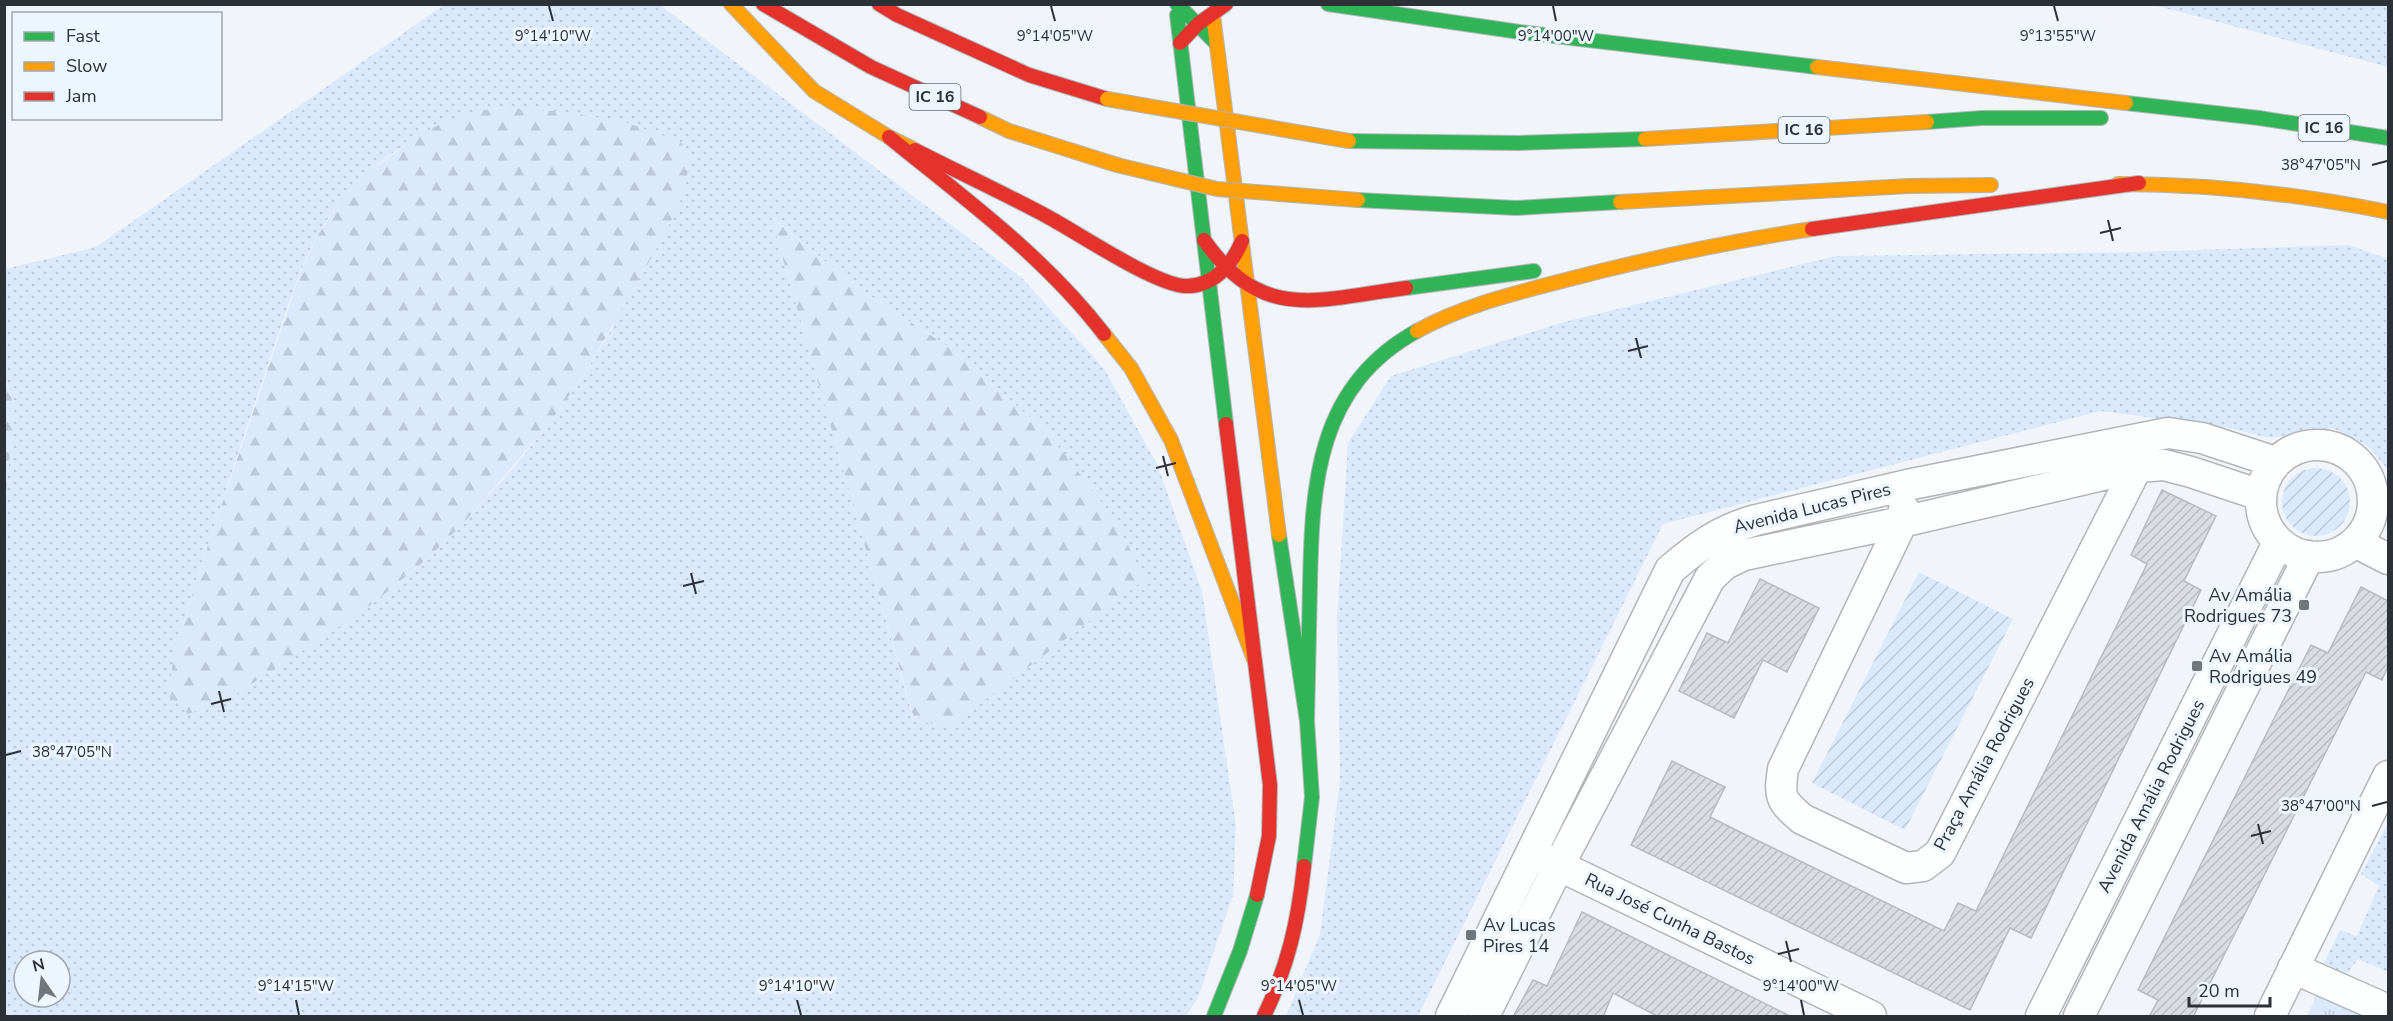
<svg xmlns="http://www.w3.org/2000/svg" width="2393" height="1021" font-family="'Nunito Sans',sans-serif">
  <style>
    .grass { fill: url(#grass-dots); fill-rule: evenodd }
    .forest { fill: url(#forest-firs) }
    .park { fill: url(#park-tufts) }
    .garden { fill: url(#garden-furrows) }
    .building { fill: url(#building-hatch); stroke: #b6bbc0; stroke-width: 1.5 }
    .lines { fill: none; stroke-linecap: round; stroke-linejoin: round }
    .street-casing { stroke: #b2b6bb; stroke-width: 33 }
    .fast-casing { stroke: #b2b6bb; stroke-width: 16 }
    .slow-casing { stroke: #b2b6bb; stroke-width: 16 }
    .jam-casing { stroke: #b2b6bb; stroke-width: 16 }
    .street { stroke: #fdfefe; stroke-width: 30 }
    .fast { stroke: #30b455; stroke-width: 14 }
    .slow { stroke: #ff9f0a; stroke-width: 14 }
    .jam { stroke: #e5322d; stroke-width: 14 }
    .slow-bridge-casing { stroke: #abb5c0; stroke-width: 16; stroke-linecap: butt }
    .slow-bridge { stroke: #ff9f0a; stroke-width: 14 }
    .ticks { fill: none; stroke: #2c3137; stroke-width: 2 }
    .poi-dot { fill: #71767b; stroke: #edf5fe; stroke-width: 2 }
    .labels { text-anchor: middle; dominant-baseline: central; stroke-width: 6; stroke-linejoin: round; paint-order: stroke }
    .shield { fill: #edf5fe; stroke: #666c73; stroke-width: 1.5 }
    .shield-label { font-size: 16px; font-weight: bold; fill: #2c3137 }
    .street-label { font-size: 18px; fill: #2c3137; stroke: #edf5fe }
    .poi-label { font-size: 18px; fill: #2c3137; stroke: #edf5fe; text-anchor: start }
    .ticks-label { font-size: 15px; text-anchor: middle; fill: #2c3137; stroke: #edf5fe; stroke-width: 6; stroke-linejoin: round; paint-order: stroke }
  </style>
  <defs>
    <pattern id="grass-dots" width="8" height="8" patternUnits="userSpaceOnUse" patternTransform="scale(1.5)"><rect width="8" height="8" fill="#daeafc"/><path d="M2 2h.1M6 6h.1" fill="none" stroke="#bbc9d9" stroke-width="1.8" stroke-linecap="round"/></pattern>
    <pattern id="forest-firs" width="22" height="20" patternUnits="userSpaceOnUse" patternTransform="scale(1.5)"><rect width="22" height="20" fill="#daeafc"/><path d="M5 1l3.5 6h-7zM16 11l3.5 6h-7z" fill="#bbc9d9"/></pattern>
    <pattern id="park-tufts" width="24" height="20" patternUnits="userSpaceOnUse" patternTransform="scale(1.5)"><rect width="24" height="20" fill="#daeafc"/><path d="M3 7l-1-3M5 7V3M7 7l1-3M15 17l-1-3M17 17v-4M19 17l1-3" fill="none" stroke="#bbc9d9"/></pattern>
    <pattern id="garden-furrows" width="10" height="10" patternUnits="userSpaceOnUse" patternTransform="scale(1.5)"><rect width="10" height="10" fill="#daeafc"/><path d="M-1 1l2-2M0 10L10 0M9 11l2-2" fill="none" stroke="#bbc9d9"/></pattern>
    <pattern id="building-hatch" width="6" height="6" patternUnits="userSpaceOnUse" patternTransform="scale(1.5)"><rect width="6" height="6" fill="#d9dde2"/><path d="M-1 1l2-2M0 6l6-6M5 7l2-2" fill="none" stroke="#babec2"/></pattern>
  </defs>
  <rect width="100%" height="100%" fill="#f1f5fa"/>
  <path class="grass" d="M 444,5 L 660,5 L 1023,279 L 1105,370 L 1157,464 L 1202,591 L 1236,826 L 1233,895 L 1198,998 L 1186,1016 L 5,1016 L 4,502 L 15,405 L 5,378 L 5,269 L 96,247 ZM 511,108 L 595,116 L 614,325 L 585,373 L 549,424 L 519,461 L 463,524 L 427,559 L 376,601 L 228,699 L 175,649 C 205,555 235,460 268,365 C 288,308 304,244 344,197 C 376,158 431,125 480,111 C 489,108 501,109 511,108 ZM 773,218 L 854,285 L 944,344 L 1047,432 L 914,721 ZM 24,961 L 60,961 L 60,997 L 24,997 Z
    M 2153,5 L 2388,5 L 2388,67 Z
    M 2349,245 L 2388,259 L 2388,470 L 2368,446 L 2333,428 L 2269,438 L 2229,428 L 2101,411 L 1663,524 L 1418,1016 L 1286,1016 L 1320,934 L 1340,781 L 1337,619 L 1348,443 L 1391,376 L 1564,322 L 1836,256 L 2136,252 Z
    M 2388,823 L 2388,972 L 2358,959 L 2346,975 L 2324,963 L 2340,930 L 2357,936 L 2379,886 L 2361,874 Z"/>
  <path class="forest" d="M 511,108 L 567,112 L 625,122 L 681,142 L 690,158 L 684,193 L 665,234 L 585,373 L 549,424 L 463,524 L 427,559 L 376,601 L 326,636 L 228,699 L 188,714 L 168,695 L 175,649 L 213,530 L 300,274 L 318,235 L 343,197 L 368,172 L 418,136 L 446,121 L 481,110 Z
    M 771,217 L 854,285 L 944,344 L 1047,432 L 1115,519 L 1145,579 L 952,725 L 915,722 Z
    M 4,378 L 15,405 L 5,502 L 4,502 Z"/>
  <path class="park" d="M 2317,995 L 2367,1016 L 2307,1016 Z"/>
  <path class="garden" d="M2282 502a34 34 0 1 1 68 0a34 34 0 1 1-68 0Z
    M 1919,572 L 2013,619 L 1905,830 L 1812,783 Z"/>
  <path class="building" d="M 2162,490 L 2216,516 L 2184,581 L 2201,590 L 2031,938 L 2010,928 L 1970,1010 L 1631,845 L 1672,761 L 1725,787 L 1710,817 L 1738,831 L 1944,931 L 1958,903 L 1976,911 L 2147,564 L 2131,555 Z
    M 1760,579 L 1819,608 L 1787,672 L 1763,660 L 1734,718 L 1679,691 L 1707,633 L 1728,643 Z
    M 2361,587 L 2388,601 L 2388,666 L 2382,680 L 2366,672 L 2193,1017 L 2149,1017 L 2158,1000 L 2138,990 L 2311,645 L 2328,653 Z
    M 1582,912 L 1792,1017 L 1659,1017 L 1613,993 L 1603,1017 L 1513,1017 L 1533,980 L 1547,986 Z"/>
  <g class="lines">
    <defs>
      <path id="street" d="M2261 501a56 56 0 1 1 112 0a56 56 0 1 1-112 0Z
        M 1904,509 L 1902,522 L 1783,769 C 1779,797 1780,800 1802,819 L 1906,868 L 1923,866 L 1940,853 L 2137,467
        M 2355,542 L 2388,559
        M 1541,857 L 1871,1016
        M 2293,968 L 2388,1010
        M 1451,1016 L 1670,570 C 1698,546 1720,530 1756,520 L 1907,485 L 2168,433 L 2202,438 L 2275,462
        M 1484,1016 L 1559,865 L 1710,578 L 1725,564 L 1744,555 L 1902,522 L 2137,467 L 2164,465 L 2191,472 L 2260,495
        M 2041,1016 L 2278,543
        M 2079,1016 L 2309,556
        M 2270,1016 L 2388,776"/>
      <path id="fast" d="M 1177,4 L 1216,43
        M 1328,4 L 1520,32 L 1817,67
        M 1177,15 L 1226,424
        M 2126,103 L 2259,118 L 2388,138
        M 1927,122 L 1982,118 L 2101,118
        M 1349,141 L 1519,143 L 1645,139
        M 1358,200 L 1516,208 L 1620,202
        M 1406,288 L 1534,271
        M 1279,535 L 1307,721 L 1312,797 L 1304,866
        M 1307,721 C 1308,676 1309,630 1310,585 C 1312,483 1317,386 1417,331
        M 1214,1016 L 1240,951 L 1257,895"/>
      <path id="slow" d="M 731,4 L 814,91 L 889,137 L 915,150
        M 1213,15 L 1279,535
        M 1817,67 L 2126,103
        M 980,117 L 1009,131 L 1117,165
        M 1645,139 L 1927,122
        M 2118,184 C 2209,184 2299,194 2388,212
        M 1620,202 L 1909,186 L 1991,185
        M 1417,331 C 1462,306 1512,294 1562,281 C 1645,259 1728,242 1812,229
        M 1104,334 L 1131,368 L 1171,440 L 1255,662"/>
      <path id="jam" d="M 763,4 L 871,67 L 980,117
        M 879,4 L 897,15 L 1029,75 L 1107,99
        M 1180,43 L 1198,24 L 1226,4
        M 889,137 C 965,199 1044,256 1104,334
        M 915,150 C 960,173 1006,194 1050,218 C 1081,235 1154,284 1185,286 C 1213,287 1232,265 1242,241
        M 1812,229 L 2139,183
        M 1204,240 C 1263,324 1319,299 1406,288
        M 1226,424 L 1270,785 L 1269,836 L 1257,895
        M 1264,1016 C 1288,966 1298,922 1304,866"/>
    </defs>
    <use href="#street" class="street-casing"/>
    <use href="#fast" class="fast-casing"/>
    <use href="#slow" class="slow-casing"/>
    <use href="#jam" class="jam-casing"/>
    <use href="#street" class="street"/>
    <use href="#fast" class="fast"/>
    <use href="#slow" class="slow"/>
    <use href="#jam" class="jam"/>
    <defs>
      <path id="slow-bridge" d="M 1107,99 L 1349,141
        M 1117,165 L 1217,189 L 1358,200"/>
    </defs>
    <use href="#slow-bridge" class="slow-bridge-casing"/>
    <use href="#slow-bridge" class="slow-bridge"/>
  </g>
  <path class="ticks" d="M 549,6 L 553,21M 1051,6 L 1055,21M 1553,6 L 1556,21M 2054,6 L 2058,21M 2372,165 L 2387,161M 2108,220 L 2113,241M 2100,233 L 2121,228M 1636,338 L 1641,358M 1628,351 L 1648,346M 1163,456 L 1168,476M 1156,468 L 1176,463M 691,573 L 696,594M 683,586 L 704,581M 219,691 L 224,712M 211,704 L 231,699M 6,755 L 21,751M 2372,806 L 2387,802M 2258,824 L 2263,844M 2251,836 L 2271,831M 1786,941 L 1791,962M 1778,954 L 1799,949M 296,1000 L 299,1015M 797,1000 L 801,1015M 1299,1000 L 1303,1015M 1801,1000 L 1804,1015"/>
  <g class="poi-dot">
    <rect x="2298" y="599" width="12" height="12" rx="3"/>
    <rect x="2191" y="660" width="12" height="12" rx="3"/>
    <rect x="1465" y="929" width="12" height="12" rx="3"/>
  </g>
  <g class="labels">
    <g class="shield">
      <rect x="909.5" y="84" width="51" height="26" rx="4.5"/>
      <rect x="2298.5" y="115" width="51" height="26" rx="4.5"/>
      <rect x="1778.5" y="117" width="51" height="26" rx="4.5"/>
    </g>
    <g class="shield-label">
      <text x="935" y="97">IC 16</text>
      <text x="2324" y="128">IC 16</text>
      <text x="1804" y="130">IC 16</text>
    </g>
    <g class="street-label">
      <text transform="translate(1812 508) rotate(-14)">Avenida Lucas Pires</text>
      <text transform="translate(1984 764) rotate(-62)">Praça Amália Rodrigues</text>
      <text transform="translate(2151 796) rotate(-63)">Avenida Amália Rodrigues</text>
      <text transform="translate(1670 919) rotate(26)">Rua José Cunha Bastos</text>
    </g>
    <g class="poi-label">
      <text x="2292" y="595" text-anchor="end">Av Amália<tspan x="2292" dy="21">Rodrigues 73</tspan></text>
      <text x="2209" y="656">Av Amália<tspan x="2209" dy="21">Rodrigues 49</tspan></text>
      <text x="1483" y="925">Av Lucas<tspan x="1483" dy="21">Pires 14</tspan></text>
    </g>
  </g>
  <g class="ticks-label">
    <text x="553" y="41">9°14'10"W</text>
    <text x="1055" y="41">9°14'05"W</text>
    <text x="1556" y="41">9°14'00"W</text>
    <text x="2058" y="41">9°13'55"W</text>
    <text x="2321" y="170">38°47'05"N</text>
    <text x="72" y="757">38°47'05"N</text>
    <text x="2321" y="811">38°47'00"N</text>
    <text x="296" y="991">9°14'15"W</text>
    <text x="797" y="991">9°14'10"W</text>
    <text x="1299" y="991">9°14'05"W</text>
    <text x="1801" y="991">9°14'00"W</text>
  </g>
  <rect width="2393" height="1021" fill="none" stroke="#2c3137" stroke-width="12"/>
  <rect x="12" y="12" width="210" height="108" fill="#edf5fe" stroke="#a0a7ae" stroke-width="1.5"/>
  <rect x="24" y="32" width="30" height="9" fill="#30b455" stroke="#a0a7ae" stroke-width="1.5"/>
  <text x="66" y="42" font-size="18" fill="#2c3137">Fast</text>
  <rect x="24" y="62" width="30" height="9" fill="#ff9f0a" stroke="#a0a7ae" stroke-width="1.5"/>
  <text x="66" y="72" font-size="18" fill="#2c3137">Slow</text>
  <rect x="24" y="92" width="30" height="9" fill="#e5322d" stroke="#a0a7ae" stroke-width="1.5"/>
  <text x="66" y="102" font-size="18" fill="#2c3137">Jam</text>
  <g transform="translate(42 979) rotate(346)"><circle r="28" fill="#edf5fe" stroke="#a0a7ae" stroke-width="1.5"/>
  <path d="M0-4.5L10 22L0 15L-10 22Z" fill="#71767b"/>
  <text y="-9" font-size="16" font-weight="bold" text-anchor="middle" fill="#2c3137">N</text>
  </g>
  <path d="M2189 997v9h81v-9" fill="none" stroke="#2c3137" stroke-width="3"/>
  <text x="2198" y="997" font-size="18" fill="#2c3137" stroke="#edf5fe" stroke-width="4.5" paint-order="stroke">20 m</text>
</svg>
